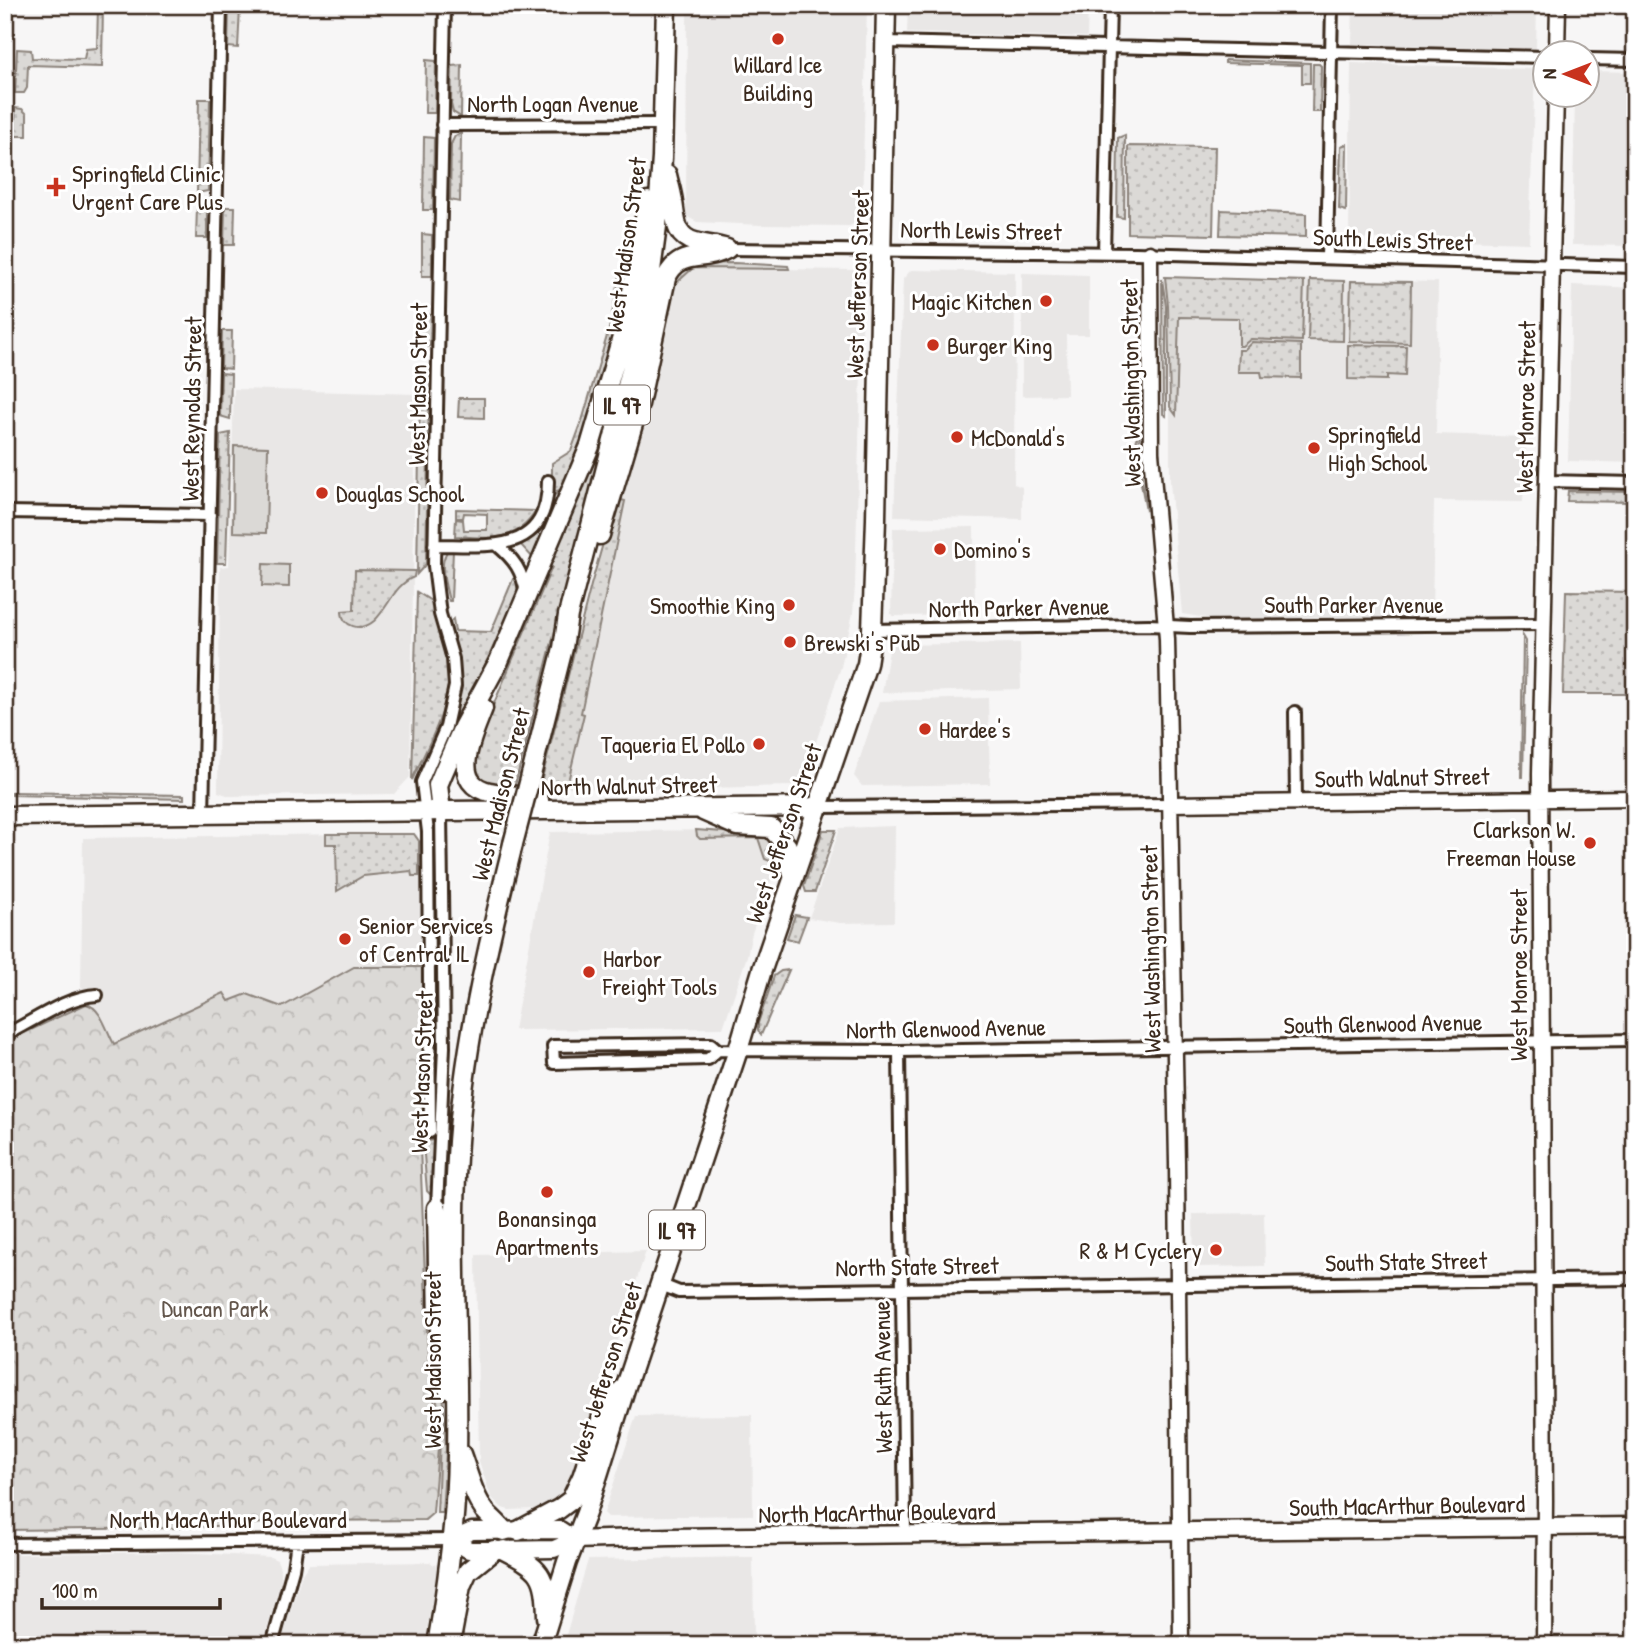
<svg xmlns="http://www.w3.org/2000/svg" width="1640" height="1650" font-family="'Patrick Hand',sans-serif">
  <style>
    .built { fill: #e9e7e6 }
    .grass { fill: url(#grass-dots); stroke: #8b827a; stroke-width: 2 }
    .park { fill: url(#park-crowns); stroke: #8b827a; stroke-width: 2 }
    .garden { fill: #dbd9d6; stroke: #8b827a; stroke-width: 2 }
    .lines { fill: none; stroke-linecap: round; stroke-linejoin: round }
    .minor-casing { stroke: #3b2a1e; stroke-width: 16 }
    .tertiary-casing { stroke: #3b2a1e; stroke-width: 19 }
    .secondary-casing { stroke: #3b2a1e; stroke-width: 21 }
    .primary-casing { stroke: #3b2a1e; stroke-width: 23 }
    .minor { stroke: #fff; stroke-width: 10 }
    .tertiary { stroke: #fff; stroke-width: 14 }
    .secondary { stroke: #fff; stroke-width: 16 }
    .primary { stroke: #fff; stroke-width: 18 }
    .primary-bridge-casing { stroke: #3b2a1e; stroke-width: 23; stroke-linecap: butt }
    .primary-bridge { stroke: #fff; stroke-width: 18 }
    .poi-dot { fill: #c8321e; stroke: #fff; stroke-width: 2.5 }
    .labels { text-anchor: middle; dominant-baseline: central; stroke-width: 6; stroke-linejoin: round; paint-order: stroke }
    .shield { fill: #fff; stroke: #766a62; stroke-width: 2 }
    .shield-label { font-size: 23px; font-weight: bold; fill: #3b2a1e }
    .poi-label { font-size: 24px; fill: #3b2a1e; stroke: #fff; text-anchor: start }
    .street-label { font-size: 24px; fill: #3b2a1e; stroke: #fff }
    .park-label { font-size: 24px; fill: #63564c; stroke: #fff }
  </style>
  <defs>
    <pattern id="grass-dots" width="8" height="8" patternUnits="userSpaceOnUse" patternTransform="scale(1.75)"><rect width="8" height="8" fill="#dbd9d6"/><path d="M2 2h.1M6 6h.1" fill="none" stroke="#bdbab7" stroke-width="1.8" stroke-linecap="round"/></pattern>
    <pattern id="park-crowns" width="20" height="18" patternUnits="userSpaceOnUse" patternTransform="scale(1.75)"><rect width="20" height="18" fill="#dbd9d6"/><path d="M2 6a3 3 0 1 1 6 0M12 15a3 3 0 1 1 6 0" fill="none" stroke="#bdbab7"/></pattern>
  </defs>
  <rect width="100%" height="100%" fill="#f7f6f6"/>
  <filter id="ink" filterUnits="userSpaceOnUse"><feTurbulence type="fractalNoise" baseFrequency=".0143" numOctaves="2"/><feDisplacementMap in="SourceGraphic" scale="14" xChannelSelector="R" yChannelSelector="G"/><feConvolveMatrix kernelMatrix="1 2 1 2 8 2 1 2 1" color-interpolation-filters="sRGB"/></filter>
  <g filter="url(#ink)">
    <path class="built" d="M 687,5 L 867,5 L 862,210 L 854,224 L 849,226 L 761,225 L 697,222 L 686,216 Z
      M 908,5 L 1088,5 L 1087,37 L 907,33 Z
      M 1353,5 L 1537,5 L 1536,49 L 1352,44 Z
      M 1351,63 L 1535,69 L 1529,243 L 1349,238 Z
      M 1588,71 L 1635,72 L 1635,246 L 1572,245 L 1575,95 L 1588,94 Z
      M 693,268 L 856,270 L 859,272 L 863,300 L 855,586 L 853,613 L 841,667 L 805,775 L 793,786 L 614,790 L 558,786 L 621,500 L 648,399 L 672,287 Z
      M 911,270 L 1015,272 L 1014,484 L 1022,487 L 1022,519 L 894,516 L 903,279 Z
      M 1022,273 L 1089,275 L 1089,335 L 1066,335 L 1067,395 L 1022,396 Z
      M 1170,277 L 1438,282 L 1436,434 L 1526,437 L 1523,502 L 1434,501 L 1432,616 L 1212,619 L 1182,614 L 1170,482 Z
      M 1572,285 L 1635,288 L 1635,463 L 1568,461 Z
      M 234,389 L 416,394 L 410,777 L 394,794 L 230,796 L 218,792 L 220,567 L 229,566 Z
      M 974,527 L 975,615 L 893,616 L 891,614 L 893,528 Z
      M 1020,643 L 1021,689 L 882,693 L 890,645 Z
      M 988,698 L 990,784 L 862,786 L 854,776 L 879,701 Z
      M 895,826 L 894,922 L 840,923 L 809,918 L 840,828 Z
      M 715,830 L 769,839 L 780,856 L 752,933 L 747,956 L 723,1028 L 514,1030 L 550,832 Z
      M 412,833 L 417,835 L 419,841 L 423,967 L 354,967 L 282,1007 L 247,994 L 229,1001 L 223,993 L 114,1045 L 97,1011 L 81,986 L 83,838 Z
      M 1264,1213 L 1265,1266 L 1194,1267 L 1193,1214 Z
      M 646,1251 L 599,1397 L 566,1489 L 557,1498 L 535,1509 L 509,1510 L 502,1508 L 491,1497 L 479,1461 L 476,1255 Z
      M 752,1415 L 753,1515 L 608,1517 L 604,1513 L 636,1416 Z
      M 178,1552 L 270,1557 L 277,1560 L 281,1571 L 281,1579 L 263,1645 L 5,1645 L 5,1554 Z
      M 753,1557 L 754,1638 L 595,1641 L 595,1645 L 563,1645 L 588,1560 Z
      M 430,1562 L 434,1565 L 438,1564 L 425,1645 L 280,1645 L 302,1574 L 309,1564 Z"/>
    <path class="grass" d="M 98,5 L 103,5 L 102,67 L 28,65 L 27,88 L 24,93 L 15,93 L 17,49 L 31,50 L 32,58 L 84,59 L 86,49 L 97,48 Z
      M 229,7 L 240,8 L 238,48 L 228,47 Z
      M 426,60 L 436,61 L 435,113 L 425,113 Z
      M 1225,60 L 1310,63 L 1310,83 L 1302,83 L 1302,65 L 1225,63 Z
      M 1313,64 L 1319,64 L 1321,66 L 1320,112 L 1312,112 Z
      M 462,65 L 461,117 L 453,112 L 451,104 L 452,66 Z
      M 199,99 L 210,99 L 208,191 L 197,193 Z
      M 13,108 L 9,268 L 5,268 L 5,116 Z
      M 15,108 L 22,109 L 27,114 L 27,136 L 15,136 Z
      M 461,133 L 460,202 L 450,200 L 451,144 L 455,136 Z
      M 1125,135 L 1124,218 L 1117,217 L 1118,138 Z
      M 424,137 L 434,138 L 433,210 L 423,210 Z
      M 1347,144 L 1346,211 L 1339,209 L 1341,146 Z
      M 1128,146 L 1215,147 L 1213,235 L 1128,233 Z
      M 197,207 L 207,210 L 207,238 L 196,238 Z
      M 225,207 L 235,207 L 234,245 L 224,245 Z
      M 1221,210 L 1306,214 L 1306,237 L 1220,235 Z
      M 422,234 L 432,235 L 432,276 L 422,276 Z
      M 734,263 L 788,266 L 789,269 L 693,268 L 672,287 L 657,363 L 621,500 L 625,501 L 581,713 L 584,714 L 567,786 L 540,786 L 591,585 L 643,405 L 672,278 L 690,264 Z
      M 622,266 L 630,267 C 618,343 590,417 562,489 L 552,493 L 552,463 L 571,451 L 582,421 L 609,329 Z
      M 1165,277 L 1304,281 L 1302,341 L 1251,339 L 1242,346 L 1239,346 L 1239,318 L 1179,317 L 1176,415 L 1170,407 L 1168,305 Z
      M 1162,279 L 1166,306 L 1166,416 L 1163,414 Z
      M 1310,280 L 1344,281 L 1343,341 L 1308,340 Z
      M 1351,281 L 1411,282 L 1410,343 L 1349,341 Z
      M 421,313 L 431,315 L 430,346 L 420,348 Z
      M 222,331 L 232,331 L 231,369 L 221,368 Z
      M 1252,342 L 1301,344 L 1301,378 L 1262,377 L 1261,372 L 1238,372 L 1239,350 L 1244,350 Z
      M 1348,345 L 1406,346 L 1405,376 L 1387,375 L 1387,380 L 1348,379 Z
      M 625,352 L 627,353 L 515,785 C 481,790 475,780 475,748 L 552,567 L 550,566 L 589,469 Z
      M 221,373 L 231,374 L 230,419 L 220,416 Z
      M 420,393 L 429,397 L 426,564 L 417,574 Z
      M 1136,395 L 1139,397 L 1140,462 L 1146,511 L 1137,461 Z
      M 459,398 L 484,398 L 484,418 L 458,417 Z
      M 230,433 L 226,563 L 217,563 L 220,435 Z
      M 564,490 L 533,558 L 520,544 C 539,531 547,518 552,496 Z
      M 1568,491 L 1635,492 L 1635,502 L 1567,501 Z
      M 456,509 L 536,511 C 515,544 490,538 455,536 L 456,519 L 463,520 L 464,530 L 487,530 L 487,514 L 464,513 L 463,518 L 456,518 Z
      M 453,550 L 451,601 L 449,601 C 446,587 438,564 447,552 Z
      M 355,570 L 415,571 L 414,577 C 394,585 389,607 374,621 C 361,632 342,627 342,611 L 354,610 Z
      M 513,579 L 517,579 L 517,595 L 462,715 L 457,713 L 461,678 L 450,622 L 453,619 L 455,631 L 491,632 Z
      M 1566,591 L 1635,592 L 1635,694 L 1563,694 Z
      M 417,592 L 431,601 C 437,619 446,638 448,658 C 454,702 430,741 412,780 Z
      M 1523,636 L 1526,641 L 1523,777 L 1521,777 Z
      M 12,792 L 184,795 L 184,799 L 12,795 Z
      M 696,830 L 764,835 L 776,845 L 780,856 L 778,859 L 770,861 L 765,859 L 758,838 L 700,839 L 697,836 Z
      M 823,830 L 836,830 L 815,892 L 806,892 L 804,886 Z
      M 326,834 L 414,834 L 419,841 L 419,876 L 412,876 L 411,871 L 363,876 L 337,891 L 336,844 L 326,844 Z
      M 795,915 L 807,917 L 798,941 L 787,938 Z
      M 789,970 L 761,1035 L 758,1030 L 758,1023 L 774,976 L 781,971 Z
      M 435,1139 L 433,1193 L 430,1194 L 427,1191 L 423,1143 Z
      M 427,1206 L 431,1210 L 445,1420 L 446,1452 L 442,1513 L 437,1513 L 440,1438 L 428,1305 Z"/>
    <path class="park" d="M 354,967 L 423,967 L 425,1098 L 420,1146 L 428,1355 L 433,1386 L 438,1448 L 433,1513 L 425,1520 L 298,1521 L 182,1528 L 5,1530 L 5,1042 L 86,1004 C 101,1007 107,1032 114,1044 L 224,993 L 229,1001 L 247,994 L 282,1007 Z"/>
    <path class="garden" d="M 234,446 L 268,447 L 266,533 L 233,532 Z
      M 263,564 L 289,565 L 289,587 L 262,586 Z"/>
    <g class="lines">
      <defs>
        <path id="minor" d="M 886,42 L 1546,57
          M 1588,59 L 1635,60
          M 442,125 L 664,124
          M 727,249 L 1136,253 L 1635,267
          M 1104,252 L 1110,5
          M 1327,258 L 1332,5
          M 1546,481 L 1635,483
          M 5,512 L 210,515
          M 434,545 C 488,545 548,556 548,481
          M 497,545 C 515,560 522,571 526,593
          M 872,630 L 1149,625 L 1190,627 L 1543,624
          M 1295,712 L 1296,801
          M 818,807 L 1170,804
          M 203,814 L 221,5
          M 5,1035 C 32,1022 68,996 97,995
          M 718,1050 L 708,1059 L 554,1063 L 553,1046 L 711,1044 L 718,1050 L 899,1051 L 1635,1040
          M 899,1051 L 905,1534
          M 430,1132 L 428,832 L 422,782 L 446,727 L 455,686 L 453,659 L 440,614 L 434,566 L 445,5
          M 437,1208 L 444,1047 L 441,812
          M 659,1284 L 679,1292 L 1635,1279
          M 5,1544 L 452,1540
          M 272,1645 L 293,1569 L 297,1542"/>
        <path id="tertiary" d="M 1557,52 L 1558,5
          M 1150,253 L 1151,452 L 1167,639 L 1177,1163 L 1181,1645
          M 1170,804 L 1635,798
          M 1544,1645 L 1545,1500 L 1540,774 L 1556,94"/>
        <path id="secondary" d="M 452,1540 L 469,1550 L 494,1550 L 554,1549 L 575,1540 L 670,1537 L 1635,1526
          M 452,1540 L 472,1531 L 560,1530 L 575,1540"/>
        <path id="primary" d="M 667,175 C 669,184 672,193 673,202 C 676,219 674,236 695,242 C 705,245 716,245 727,249
          M 600,535 L 639,404 L 666,278 C 680,248 703,263 727,249
          M 483,708 C 474,733 447,784 490,792 C 506,796 524,795 539,800
          M 531,775 L 563,648 L 568,615 L 634,359 L 648,293 L 657,226 L 662,158 L 666,5
          M 703,811 L 737,826 L 771,828 L 787,846 L 793,875
          M 441,812 L 438,785 L 443,773 L 463,727 L 499,661 L 590,446 L 627,320 L 648,201
          M 5,816 L 818,807
          M 437,1208 L 439,1323 L 448,1389
          M 461,1454 C 468,1473 473,1495 485,1511 C 491,1518 498,1523 504,1531
          M 518,1531 L 559,1509 L 571,1500 L 582,1477 L 606,1405 L 626,1386
          M 504,1550 C 541,1569 546,1573 547,1617
          M 437,1645 C 448,1582 456,1519 457,1455 C 459,1356 451,1256 457,1157 C 463,1051 487,948 513,844
          M 450,1645 L 461,1586 L 468,1571 L 494,1550
          M 541,1645 L 567,1562 L 586,1513 L 626,1386 L 738,1050 L 762,970 L 867,664 L 872,630 L 876,519 L 886,5"/>
      </defs>
      <use href="#minor" class="minor-casing"/>
      <use href="#tertiary" class="tertiary-casing"/>
      <use href="#secondary" class="secondary-casing"/>
      <use href="#primary" class="primary-casing"/>
      <use href="#minor" class="minor"/>
      <use href="#tertiary" class="tertiary"/>
      <use href="#secondary" class="secondary"/>
      <use href="#primary" class="primary"/>
      <defs>
        <path id="primary-bridge" d="M 513,844 L 531,775"/>
      </defs>
      <use href="#primary-bridge" class="primary-bridge-casing"/>
      <use href="#primary-bridge" class="primary-bridge"/>
    </g>
  </g>
  <g class="poi-dot">
    <circle cx="778" cy="39" r="7"/>
    <path d="M52.5 176.5h7v7h7v7h-7v7h-7v-7h-7v-7h7z"/>
    <circle cx="1046" cy="301" r="7"/>
    <circle cx="933" cy="345" r="7"/>
    <circle cx="957" cy="437" r="7"/>
    <circle cx="1314" cy="448" r="7"/>
    <circle cx="322" cy="493" r="7"/>
    <circle cx="940" cy="549" r="7"/>
    <circle cx="789" cy="605" r="7"/>
    <circle cx="790" cy="642" r="7"/>
    <circle cx="925" cy="729" r="7"/>
    <circle cx="759" cy="744" r="7"/>
    <circle cx="1590" cy="843" r="7"/>
    <circle cx="345" cy="939" r="7"/>
    <circle cx="589" cy="972" r="7"/>
    <circle cx="547" cy="1192" r="7"/>
    <circle cx="1216" cy="1250" r="7"/>
  </g>
  <g class="labels">
    <g class="shield">
      <rect x="594" y="385.5" width="56" height="39" rx="5"/>
      <rect x="649" y="1210.5" width="56" height="39" rx="5"/>
    </g>
    <g class="shield-label">
      <text x="622" y="405">IL 97</text>
      <text x="677" y="1230">IL 97</text>
    </g>
    <g class="poi-label">
      <text x="778" y="64" text-anchor="middle">Willard Ice<tspan x="778" dy="28">Building</tspan></text>
      <text x="72" y="173">Springfield Clinic<tspan x="72" dy="28">Urgent Care Plus</tspan></text>
      <text x="1032" y="301" text-anchor="end">Magic Kitchen</text>
      <text x="947" y="345">Burger King</text>
      <text x="1328" y="434">Springfield<tspan x="1328" dy="28">High School</tspan></text>
      <text x="971" y="437">McDonald's</text>
      <text x="336" y="493">Douglas School</text>
      <text x="954" y="549">Domino's</text>
      <text x="775" y="605" text-anchor="end">Smoothie King</text>
      <text x="804" y="642">Brewski's Pub</text>
      <text x="939" y="729">Hardee's</text>
      <text x="745" y="744" text-anchor="end">Taqueria El Pollo</text>
      <text x="1576" y="829" text-anchor="end">Clarkson W.<tspan x="1576" dy="28">Freeman House</tspan></text>
      <text x="359" y="925">Senior Services<tspan x="359" dy="28">of Central IL</tspan></text>
      <text x="603" y="958">Harbor<tspan x="603" dy="28">Freight Tools</tspan></text>
      <text x="547" y="1218" text-anchor="middle">Bonansinga<tspan x="547" dy="28">Apartments</tspan></text>
      <text x="1202" y="1250" text-anchor="end">R &amp; M Cyclery</text>
    </g>
    <g class="street-label">
      <text x="553" y="103">North Logan Avenue</text>
      <text transform="translate(981 230) rotate(1)">North Lewis Street</text>
      <text transform="translate(1393 239) rotate(2)">South Lewis Street</text>
      <text transform="translate(625 245) rotate(-82)">West Madison Street</text>
      <text transform="translate(857 284) rotate(-88)">West Jefferson Street</text>
      <text transform="translate(1130 383) rotate(-91)">West Washington Street</text>
      <text transform="translate(417 384) rotate(-89)">West Mason Street</text>
      <text transform="translate(1525 407) rotate(-89)">West Monroe Street</text>
      <text transform="translate(191 409) rotate(-89)">West Reynolds Street</text>
      <text x="1354" y="604">South Parker Avenue</text>
      <text transform="translate(1019 607) rotate(-1)">North Parker Avenue</text>
      <text transform="translate(1402 777) rotate(-1)">South Walnut Street</text>
      <text transform="translate(629 785) rotate(-1)">North Walnut Street</text>
      <text transform="translate(500 794) rotate(-76)">West Madison Street</text>
      <text transform="translate(783 833) rotate(-71)">West Jefferson Street</text>
      <text transform="translate(1150 949) rotate(-91)">West Washington Street</text>
      <text transform="translate(1518 975) rotate(-90)">West Monroe Street</text>
      <text transform="translate(1383 1023) rotate(-1)">South Glenwood Avenue</text>
      <text transform="translate(946 1028) rotate(-1)">North Glenwood Avenue</text>
      <text transform="translate(421 1072) rotate(-88)">West Mason Street</text>
      <text transform="translate(1406 1261) rotate(-1)">South State Street</text>
      <text transform="translate(917 1266) rotate(-1)">North State Street</text>
      <text transform="translate(432 1360) rotate(-90)">West Madison Street</text>
      <text transform="translate(605 1372) rotate(-72)">West Jefferson Street</text>
      <text transform="translate(882 1377) rotate(-91)">West Ruth Avenue</text>
      <text transform="translate(1407 1505) rotate(-1)">South MacArthur Boulevard</text>
      <text transform="translate(877 1512) rotate(-1)">North MacArthur Boulevard</text>
      <text x="228" y="1519">North MacArthur Boulevard</text>
    </g>
    <g class="park-label">
      <text x="215" y="1308">Duncan Park</text>
    </g>
  </g>
  <rect width="1640" height="1650" fill="none" stroke="#fff" stroke-width="28"/>
  <rect x="14" y="14" width="1612" height="1622" fill="none" stroke="#3b2a1e" stroke-width="2.5" filter="url(#ink)"/>
  <g transform="translate(1566 74) rotate(270)"><circle r="33" fill="#ffffff" stroke="#b1aaa5" stroke-width="2"/>
  <path d="M0-5L12 26L0 18L-12 26Z" fill="#c8321e"/>
  <text y="-10" font-size="19" font-weight="bold" text-anchor="middle" fill="#3b2a1e">N</text>
  </g>
  <path d="M42 1598v10h178v-10" fill="none" stroke="#3b2a1e" stroke-width="3.5"/>
  <text x="52" y="1598" font-size="21" fill="#3b2a1e" stroke="#ffffff" stroke-width="5" paint-order="stroke">100 m</text>
</svg>
